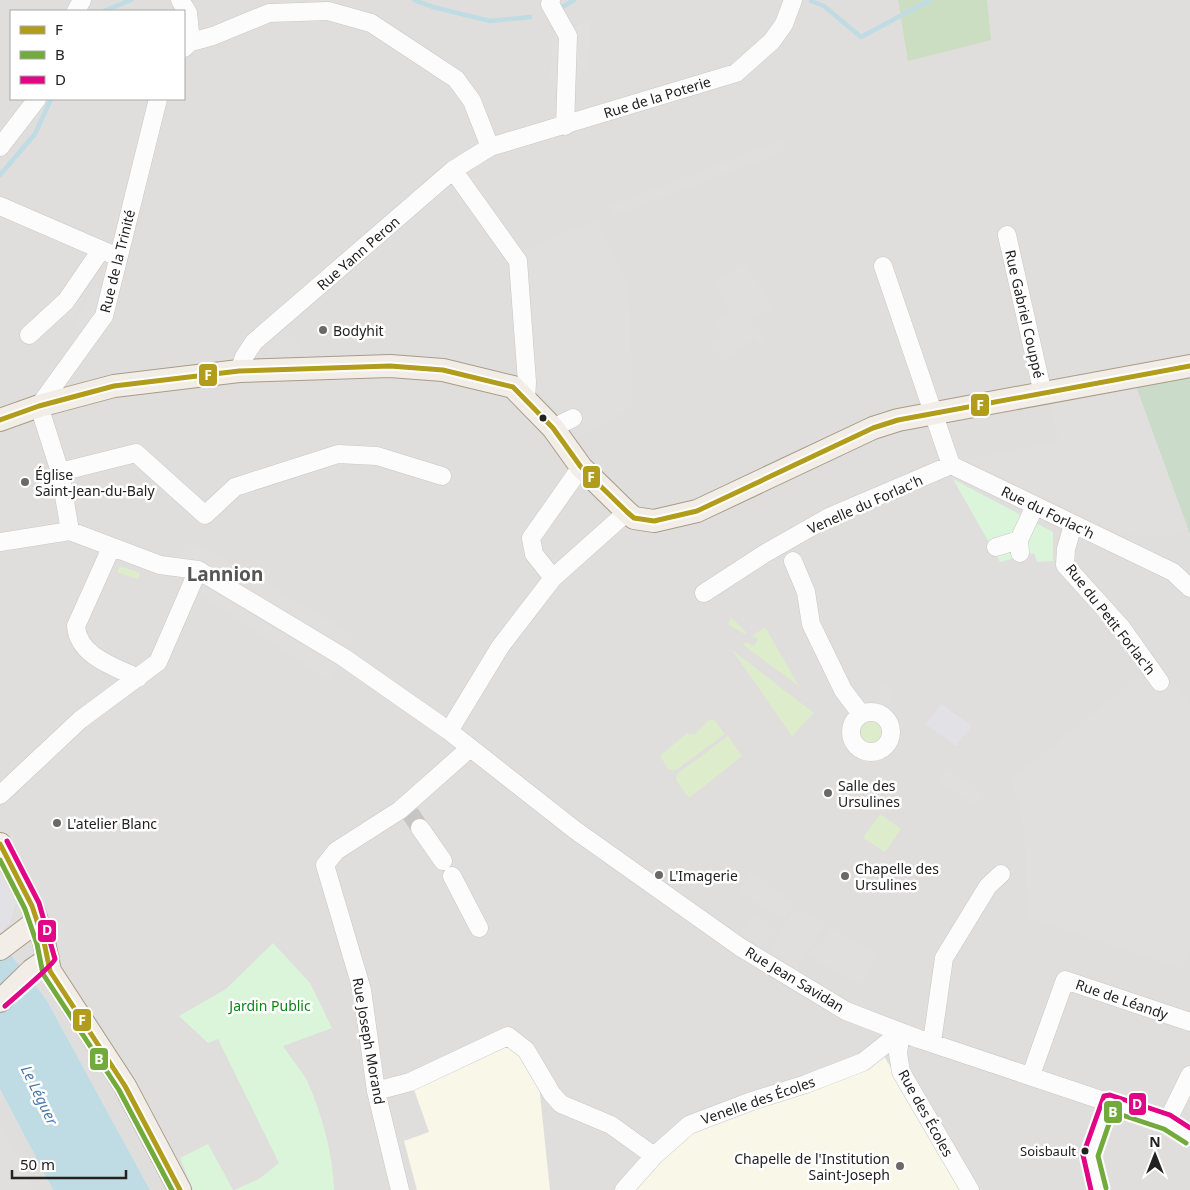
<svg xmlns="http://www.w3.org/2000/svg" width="1190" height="1190" font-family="'Noto Sans',sans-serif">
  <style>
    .residential { fill: #dfdedc; fill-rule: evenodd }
    .education { fill: #f8f7e8 }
    .grass { fill: #ddeccb }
    .forest { fill: #cbdec1 }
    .cemetery { fill: #cadbca }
    .park { fill: #daf5da }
    .parking { fill: #e0dfde }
    .plaza { fill: #e2e1e5 }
    .water { fill: #bfdbe3 }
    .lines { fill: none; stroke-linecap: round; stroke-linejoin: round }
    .stream { stroke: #bfdbe3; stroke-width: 4.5 }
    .minor-tunnel { stroke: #c7c5c3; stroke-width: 18; stroke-dasharray: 18 9; stroke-linecap: butt }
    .minor-casing { stroke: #c9c8c7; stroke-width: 19 }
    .major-casing { stroke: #a79c86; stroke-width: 24 }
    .minor { stroke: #fdfcfc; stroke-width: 18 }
    .major { stroke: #f3ede7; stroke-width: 22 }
    .bus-1-casing { stroke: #fff; stroke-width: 9 }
    .bus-2-casing { stroke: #fff; stroke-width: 9 }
    .bus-3-casing { stroke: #fff; stroke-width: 9 }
    .bus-1 { stroke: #b29c1c; stroke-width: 5 }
    .bus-2 { stroke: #72ab3c; stroke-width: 5 }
    .bus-3 { stroke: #e10685; stroke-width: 5 }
    .poi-dot { fill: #6a6968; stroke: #fff; stroke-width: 2 }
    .bus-dot { fill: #222; stroke: #fff; stroke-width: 2 }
    .labels { text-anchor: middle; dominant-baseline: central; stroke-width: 5; stroke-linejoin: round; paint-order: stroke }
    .bus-label { font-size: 13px; fill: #222; stroke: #fff; text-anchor: end }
    .street-label { font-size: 14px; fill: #222; stroke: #fff }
    .poi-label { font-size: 14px; fill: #222; stroke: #fff; text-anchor: start }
    .park-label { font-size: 14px; fill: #0c8416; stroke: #fff }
    .water-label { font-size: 15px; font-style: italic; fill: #4a7aab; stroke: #fff }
    .district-label { font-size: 19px; font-weight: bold; fill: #555; stroke: #fff }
    .line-badge { stroke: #fff; stroke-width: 2 }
    .badge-label { font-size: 14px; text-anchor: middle; font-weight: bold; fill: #fff }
  </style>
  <rect width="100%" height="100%" fill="#f0eeeb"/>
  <path class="residential" d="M 0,0 L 1190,0 L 1190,1190 L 150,1190 L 46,999 L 0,941 ZM 11,11 L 184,11 L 184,99 L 11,99 Z
    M 0,1089 L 53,1190 L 0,1190 Z"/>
  <path class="education" d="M 508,1039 L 538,1076 L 550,1190 L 417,1190 L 404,1141 L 429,1132 L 412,1084 Z
    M 884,1056 L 963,1190 L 630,1190 L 681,1136 L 760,1105 L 790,1098 Z"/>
  <path class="grass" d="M 120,566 L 140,573 L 138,579 L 117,572 Z
    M 731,617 L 746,632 L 745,634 L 728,624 Z
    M 765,627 L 799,686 L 743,645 L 746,642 L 754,646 L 758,639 L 752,636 Z
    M 732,650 L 814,713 L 792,736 Z
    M857 732a14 14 0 1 1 28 0a14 14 0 1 1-28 0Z
    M 709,720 L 714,720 L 725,734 L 676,770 L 669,770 L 660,756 L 687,733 L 695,734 Z
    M 728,736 L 742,756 L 689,798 L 676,780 L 677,774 Z
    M 880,814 L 901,829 L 885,852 L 863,838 Z"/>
  <path class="forest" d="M 898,0 L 987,0 L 991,40 L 908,61 Z"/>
  <path class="cemetery" d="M 1190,376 L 1190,534 L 1135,386 Z"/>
  <path class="park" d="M 953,479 L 1053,532 L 1053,561 L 1037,562 L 1034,553 L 1000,562 Z
    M 273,943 L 310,983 L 332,1028 L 283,1046 C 291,1059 303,1071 309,1085 C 323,1118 333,1155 334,1190 L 234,1190 L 259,1179 L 279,1163 L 218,1039 L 208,1043 L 179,1016 L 226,989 Z
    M 208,1144 L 233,1190 L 193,1190 L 180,1158 Z"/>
  <path class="parking" d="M 591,18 L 588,73 L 550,81 L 551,41 Z
    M 783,139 L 787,151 L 612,216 L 608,207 Z
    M 598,221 L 629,288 L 632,407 L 578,437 L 533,387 L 523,251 L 560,233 Z
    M 744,263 L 773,306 L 751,321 L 767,342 L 761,347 L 754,338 L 722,362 L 711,344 L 722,336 L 714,323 L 731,312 L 713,284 Z
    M 96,283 L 102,296 L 85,336 L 75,326 Z
    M 79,287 L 87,291 L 69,323 L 61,318 Z
    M 288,330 L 303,350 L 292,359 L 273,359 L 269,356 L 269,346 Z
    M 1136,386 L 1188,529 L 1173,535 L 1148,537 L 1117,532 L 966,460 L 1059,441 L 1050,402 Z
    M 188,542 L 205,549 L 356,636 L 329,681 L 191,588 L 198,570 L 175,566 Z
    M 1140,675 L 1178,686 L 1190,706 L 1190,953 L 1182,968 L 1027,917 L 1026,856 L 1023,822 L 1012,779 Z
    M 881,684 L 892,685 L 889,706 L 878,704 Z
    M 945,768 L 984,793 L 976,806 L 937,780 Z
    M 752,872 L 794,904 L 784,920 L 739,892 Z
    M 797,906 L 827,925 L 795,967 L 769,949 Z
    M 754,914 L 778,931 L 766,948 L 742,933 Z
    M 831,927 L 879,956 L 860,984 L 808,955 Z
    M 0,1125 L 33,1190 L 0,1190 Z"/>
  <path class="plaza" d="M 941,704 L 972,726 L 956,746 L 925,724 Z
    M 0,857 L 17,899 L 10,923 L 0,933 Z"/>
  <path class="water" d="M 0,941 L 46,999 L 150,1190 L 53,1190 L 0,1089 Z"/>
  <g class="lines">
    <path class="stream" d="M 414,0 L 433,7 L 490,21 L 530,17
      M 811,1 L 824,6 L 861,37 L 930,0
      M 559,9 L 574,0
      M 104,11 L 131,0
      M 0,175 L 35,134 L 51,99"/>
    <path class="minor-tunnel" d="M 410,813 L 420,828"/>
    <defs>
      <path id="minor" d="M 180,0 L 188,13 L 191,42
        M 551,0 L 550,4 L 568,36 L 565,126
        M 76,11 L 82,0
        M 184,48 L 191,42 L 213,36 L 269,13 L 328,11 L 371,23 L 456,79 L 472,101 L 490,147
        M 0,147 L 37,99
        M 453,170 L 518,261 L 527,382 L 526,399
        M 0,206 L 118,257
        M 1007,235 L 1043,394
        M 883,266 L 951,465 L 1173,572 L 1190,588
        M 29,335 L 66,301 L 101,250
        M 239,371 L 244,357 L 254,342 L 453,170 L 490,147 L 736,73 L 772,41 L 784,24 L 793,0
        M 553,428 L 573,418
        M 60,472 L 136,453 L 205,515 L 235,487 L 338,454 L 377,456 L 442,476
        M 1073,525 L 1066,549 L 1065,565 L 1121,627 L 1160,682
        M 70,531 L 160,565 L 198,570 L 343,657 L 449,731 L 575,830 L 740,947 L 846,1011 L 919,1039 L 1167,1122 L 1190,1137
        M 70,531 L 60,472 L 39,406 L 104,316 L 158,99
        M 0,542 L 70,531
        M 996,547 L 1019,540
        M 111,548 L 76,626 C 78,656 115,667 138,678
        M 1020,553 L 1019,540 L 1035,506
        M 793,561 L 806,592 L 811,624 L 843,690 L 861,714
        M 553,578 L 534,554 L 531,538 L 581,467
        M 704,593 L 764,554 L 829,517 L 951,465
        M851 732a20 20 0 1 1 40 0a20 20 0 1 1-40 0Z
        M 449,731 L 500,647 L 553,578 L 627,512
        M 0,795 L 80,720 L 158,662 L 198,570
        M 420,828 L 443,861
        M 452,876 L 479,928
        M 901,1032 L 898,1053 L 901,1072 L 970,1190
        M 932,1042 L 944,958 L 988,886 L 1001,874
        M 1031,1075 L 1065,980 L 1190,1022
        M 376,1091 L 410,1082 L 508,1036 L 526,1050 L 552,1094 L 561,1104 L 611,1125 L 654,1156
        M 1167,1122 L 1190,1075
        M 400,1190 L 376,1091 L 362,990 L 325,865 L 336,851 L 400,810 L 470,748
        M 624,1190 L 654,1156 L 689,1125 L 752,1101 L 806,1084 L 863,1062 L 901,1032
        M 1099,1190 L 1090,1156 L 1108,1102"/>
      <path id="major" d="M 0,420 L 39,406 L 114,386 L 239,371 L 390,366 L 443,370 L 513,387 L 553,428 L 581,467 L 627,512 L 634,518 L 654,521 L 697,511 L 873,428 L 898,420 L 1190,366
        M 0,844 L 32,906 L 44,942 L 50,971 L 125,1086 L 180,1190
        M 0,949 L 37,921
        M 0,1001 L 32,970 L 48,959"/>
    </defs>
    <use href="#minor" class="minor-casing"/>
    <use href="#major" class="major-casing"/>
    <use href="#minor" class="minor"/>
    <use href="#major" class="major"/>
    <defs>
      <path id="bus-1" d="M 0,420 L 39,406 L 114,386 L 239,371 L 390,366 L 443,370 L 513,387 L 553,428 L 581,467 L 627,512 L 634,518 L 654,521 L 697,511 L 873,428 L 898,420 L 1190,366
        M 0,844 L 32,906 L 44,942 L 50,971 L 125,1086 L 180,1190"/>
      <path id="bus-2" d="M 0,860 L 25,909 L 37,944 L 43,974 L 119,1090 L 172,1190
        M 1106,1188 L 1098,1156 L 1113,1112 L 1164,1129 L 1186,1143"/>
      <path id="bus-3" d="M 5,1006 C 13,999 54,964 55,959 L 39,903 L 7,841
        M 1091,1190 L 1083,1155 L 1104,1096 L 1110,1095 L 1170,1115 L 1190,1128"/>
    </defs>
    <use href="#bus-1" class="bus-1-casing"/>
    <use href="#bus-2" class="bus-2-casing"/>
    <use href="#bus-3" class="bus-3-casing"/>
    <use href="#bus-1" class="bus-1"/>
    <use href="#bus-2" class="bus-2"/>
    <use href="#bus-3" class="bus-3"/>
  </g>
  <g class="poi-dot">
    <circle cx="323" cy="330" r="5"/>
    <circle cx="25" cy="482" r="5"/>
    <circle cx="828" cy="793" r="5"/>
    <circle cx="57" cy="823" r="5"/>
    <circle cx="659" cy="875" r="5"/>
    <circle cx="845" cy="876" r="5"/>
    <circle cx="900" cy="1166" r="5"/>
  </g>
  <g class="bus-dot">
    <circle cx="543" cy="418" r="4.5"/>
    <circle cx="1085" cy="1151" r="4.5"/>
  </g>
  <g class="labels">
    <g class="bus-label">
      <text x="1076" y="1151">Soisbault</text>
    </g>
    <g class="street-label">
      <text transform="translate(657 97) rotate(-17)">Rue de la Poterie</text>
      <text transform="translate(358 253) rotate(-41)">Rue Yann Peron</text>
      <text transform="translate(117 261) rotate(-76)">Rue de la Trinité</text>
      <text transform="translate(1025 314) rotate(77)">Rue Gabriel Couppé</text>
      <text transform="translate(865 504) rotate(-24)">Venelle du Forlac'h</text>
      <text transform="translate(1048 512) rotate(26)">Rue du Forlac'h</text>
      <text transform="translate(1111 619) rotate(52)">Rue du Petit Forlac'h</text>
      <text transform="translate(795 979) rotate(31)">Rue Jean Savidan</text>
      <text transform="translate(1122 999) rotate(19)">Rue de Léandy</text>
      <text transform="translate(369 1041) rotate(80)">Rue Joseph Morand</text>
      <text transform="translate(758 1100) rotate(-19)">Venelle des Écoles</text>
      <text transform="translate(926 1113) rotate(61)">Rue des Écoles</text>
    </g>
    <g class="poi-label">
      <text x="333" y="330">Bodyhit</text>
      <text x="35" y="474">Église<tspan x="35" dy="16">Saint-Jean-du-Baly</tspan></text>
      <text x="838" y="785">Salle des<tspan x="838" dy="16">Ursulines</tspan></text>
      <text x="67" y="823">L'atelier Blanc</text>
      <text x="855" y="868">Chapelle des<tspan x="855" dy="16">Ursulines</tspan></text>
      <text x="669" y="875">L'Imagerie</text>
      <text x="890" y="1158" text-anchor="end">Chapelle de l'Institution<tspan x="890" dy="16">Saint-Joseph</tspan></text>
    </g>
    <g class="park-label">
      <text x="270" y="1005">Jardin Public</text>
    </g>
    <g class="water-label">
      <text transform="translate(40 1095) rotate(64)">Le Léguer</text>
    </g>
    <g class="district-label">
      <text x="225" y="574">Lannion</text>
    </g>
  </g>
  <g class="line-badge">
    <rect x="198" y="363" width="20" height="24" rx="5" fill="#b29c1c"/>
    <rect x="970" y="393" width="20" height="24" rx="5" fill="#b29c1c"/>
    <rect x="582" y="465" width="19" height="24" rx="5" fill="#b29c1c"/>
    <rect x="37" y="919" width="20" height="24" rx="5" fill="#e10685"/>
    <rect x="72" y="1008" width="20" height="24" rx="5" fill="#b29c1c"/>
    <rect x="89" y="1047" width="20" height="24" rx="5" fill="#72ab3c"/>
    <rect x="1128" y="1092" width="19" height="24" rx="5" fill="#e10685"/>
    <rect x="1103" y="1100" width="20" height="24" rx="5" fill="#72ab3c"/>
  </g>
  <g class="badge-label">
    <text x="208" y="380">F</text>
    <text x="980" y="410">F</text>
    <text x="591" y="482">F</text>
    <text x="47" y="935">D</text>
    <text x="82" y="1025">F</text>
    <text x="99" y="1064">B</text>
    <text x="1137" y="1109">D</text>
    <text x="1113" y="1117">B</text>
  </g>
  <rect x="10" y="10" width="175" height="90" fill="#ffffff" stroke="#a7a7a7"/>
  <rect x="20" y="26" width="25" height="8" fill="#b29c1c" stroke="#a7a7a7"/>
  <text x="55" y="35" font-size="15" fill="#222222">F</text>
  <rect x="20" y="51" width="25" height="8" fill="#72ab3c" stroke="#a7a7a7"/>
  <text x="55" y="60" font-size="15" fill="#222222">B</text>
  <rect x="20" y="76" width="25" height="8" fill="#e10685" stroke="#a7a7a7"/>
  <text x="55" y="85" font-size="15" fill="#222222">D</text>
  <g transform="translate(1155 1155)" stroke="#ffffff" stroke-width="4" paint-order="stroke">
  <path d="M0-4L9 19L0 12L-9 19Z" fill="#222222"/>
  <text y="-8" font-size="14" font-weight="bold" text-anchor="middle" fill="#222222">N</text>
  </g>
  <path d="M12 1170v8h114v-8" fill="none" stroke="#222222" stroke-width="2.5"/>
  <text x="20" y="1170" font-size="15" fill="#222222" stroke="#ffffff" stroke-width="4" paint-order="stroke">50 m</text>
</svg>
